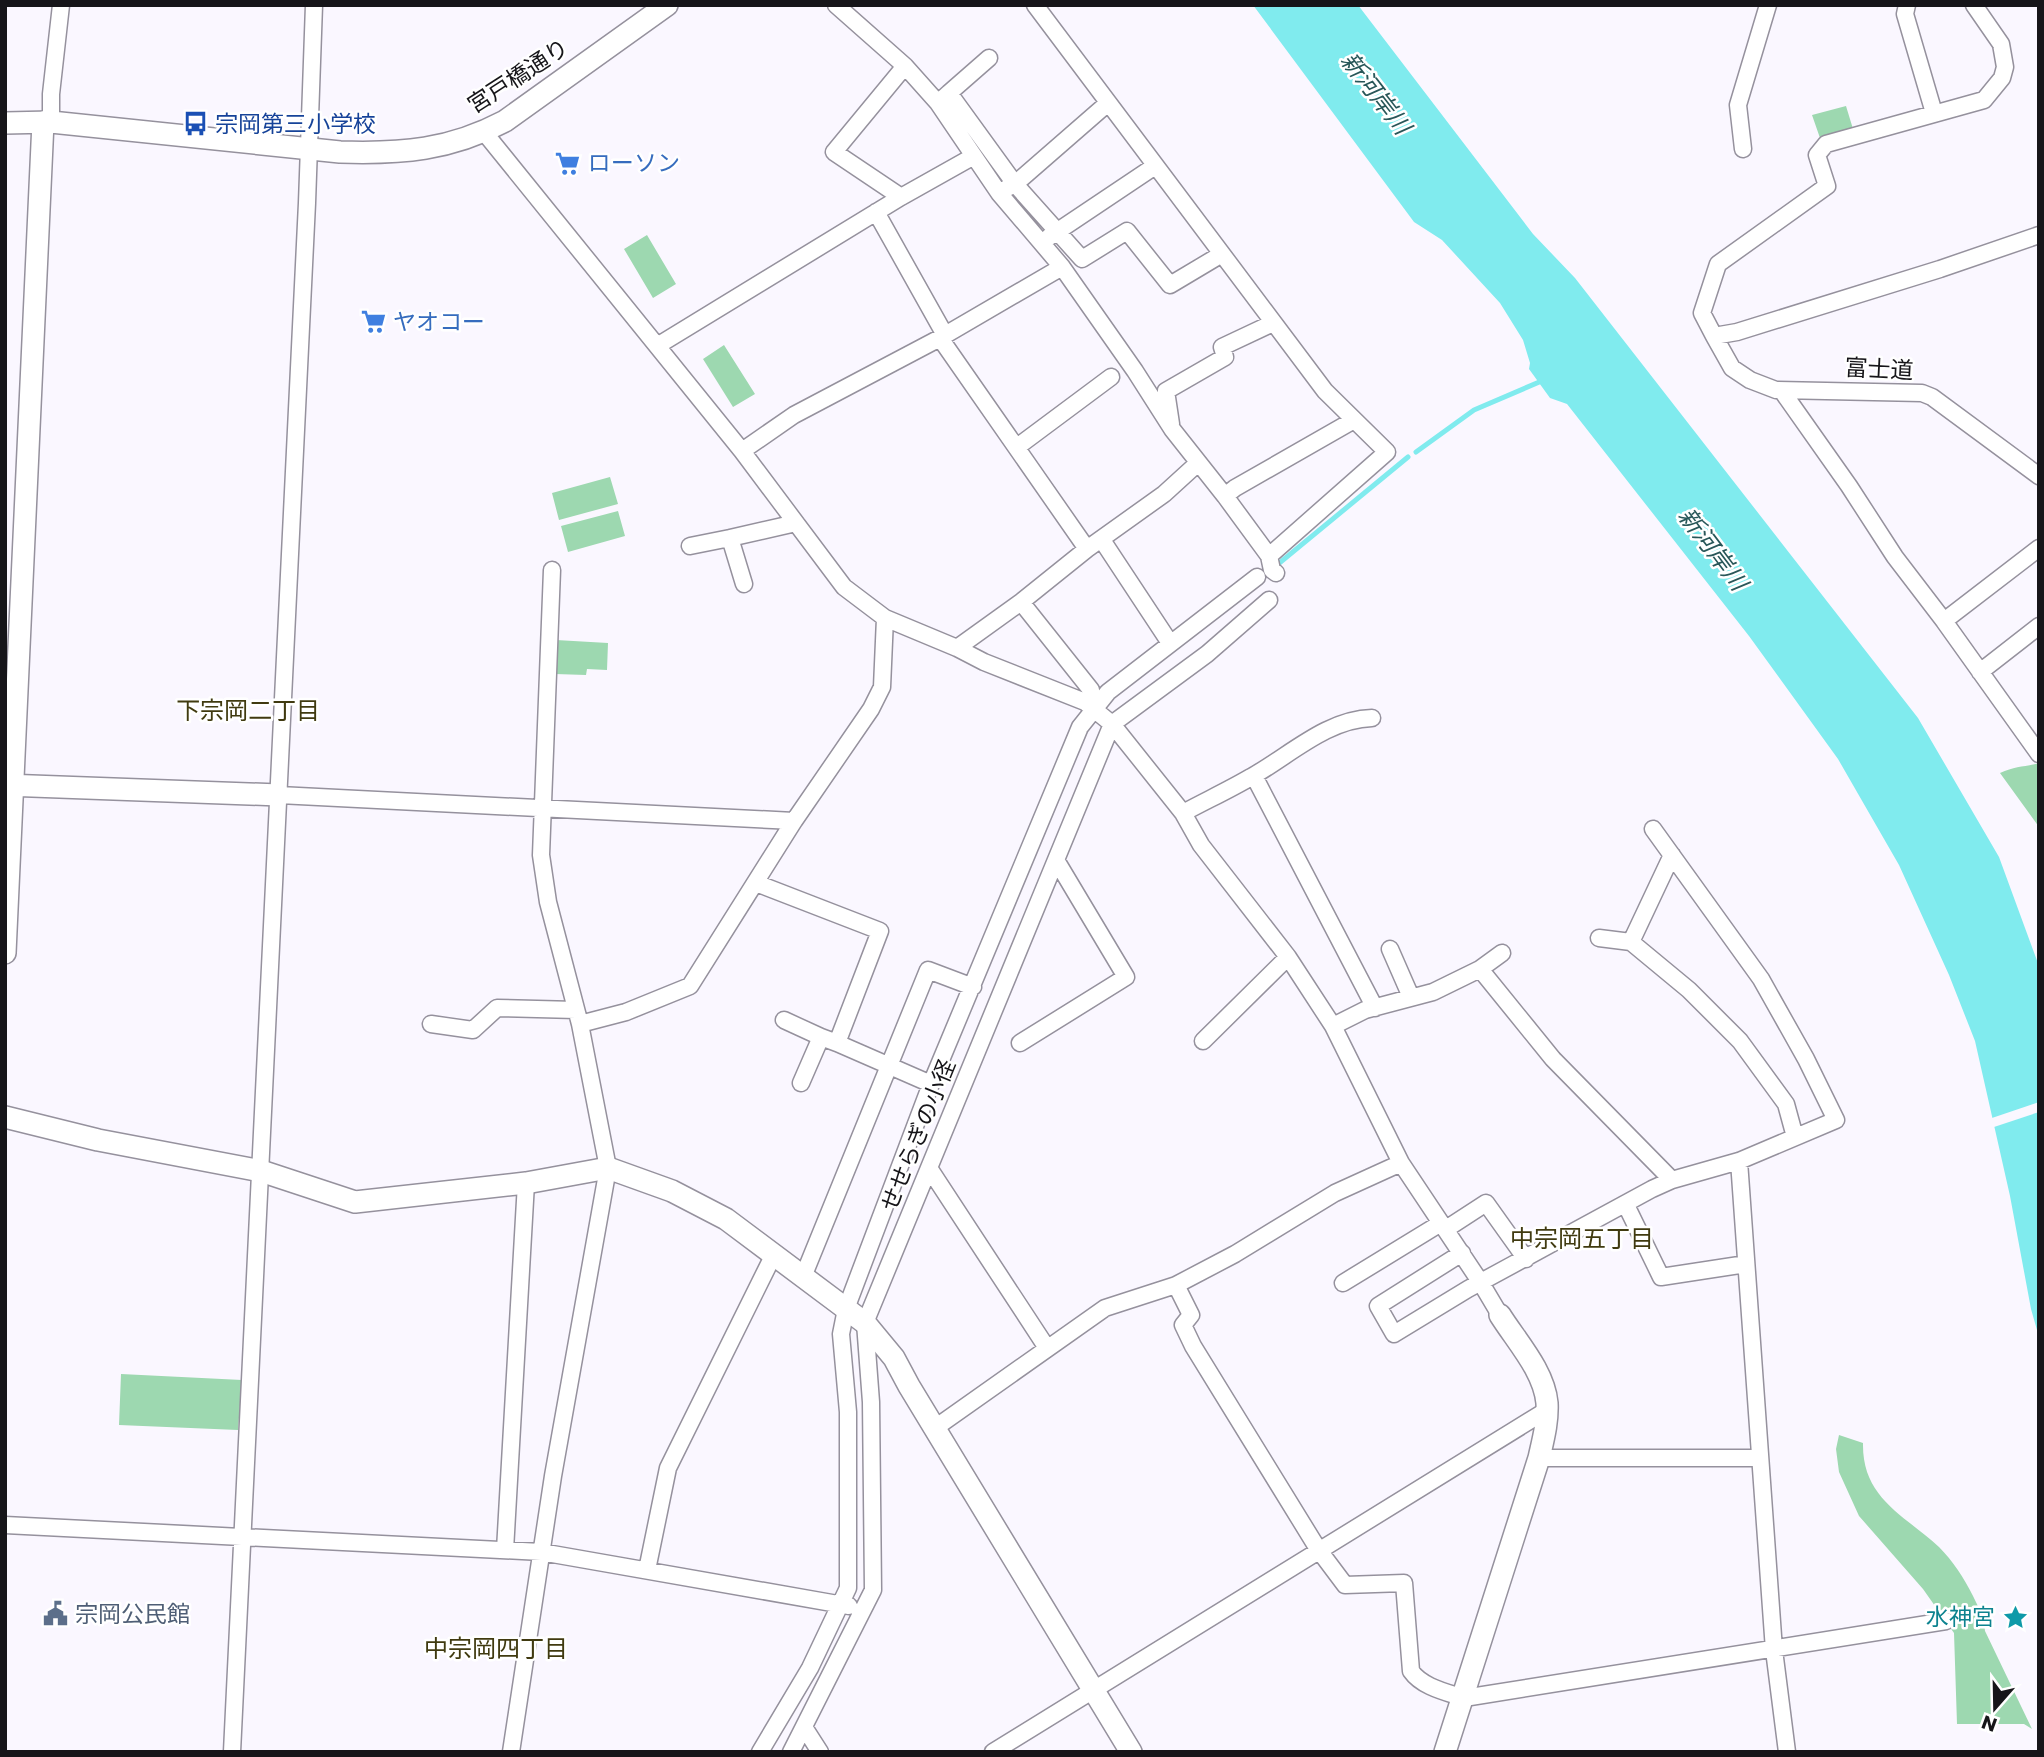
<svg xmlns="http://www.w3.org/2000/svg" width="2044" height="1757" font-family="Poppins,'Noto Sans JP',sans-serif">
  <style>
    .green { fill: #9dd8b0 }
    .water { fill: #80ebee }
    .pier { fill: #faf7ff }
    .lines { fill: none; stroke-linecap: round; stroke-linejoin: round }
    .stream { stroke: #80ebee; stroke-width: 5 }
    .street-casing { stroke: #95919d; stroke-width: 19 }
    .secondary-casing { stroke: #95919d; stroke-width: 24 }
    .street { stroke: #fff; stroke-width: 16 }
    .secondary { stroke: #fff; stroke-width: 21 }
    .labels { text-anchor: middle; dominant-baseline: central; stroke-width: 5; stroke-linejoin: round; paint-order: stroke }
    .street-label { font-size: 23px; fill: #161519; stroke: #fff }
    .transit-label { font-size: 23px; fill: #164399; stroke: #fff; text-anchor: start }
    .shop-label { font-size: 23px; fill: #366cbe; stroke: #fff; text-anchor: start }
    .service-label { font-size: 23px; fill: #4e5e75; stroke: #fff; text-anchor: start }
    .culture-label { font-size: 23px; fill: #0d838f; stroke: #fff; text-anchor: end }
    .water-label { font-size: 24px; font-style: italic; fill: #285759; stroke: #fff }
    .neighbourhood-label { font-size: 24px; fill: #403a10; stroke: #fff }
  </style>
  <rect width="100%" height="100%" fill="#faf7ff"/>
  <path class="green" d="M 1846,106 L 1853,129 L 1820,138 L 1812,115 Z
    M 647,235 L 676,284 L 653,298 L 624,249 Z
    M 724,345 L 755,394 L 733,407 L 703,359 Z
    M 610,477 L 618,504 L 559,520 L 552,493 Z
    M 618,511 L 625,536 L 568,552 L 561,526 Z
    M 556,640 L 608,643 L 607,670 L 587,669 L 586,675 L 555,674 Z
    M 2039,763 L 2039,827 L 2000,773 C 2015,766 2024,767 2039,763 Z
    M 121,1374 L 242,1380 L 238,1430 L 119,1425 Z
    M 1839,1435 L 1863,1443 C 1862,1498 1903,1514 1939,1547 C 1953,1561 1964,1578 1973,1596 C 1979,1608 1984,1618 1985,1631 L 2032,1729 L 2024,1724 L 1957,1724 L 1954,1633 L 1923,1589 L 1859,1516 L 1839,1472 L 1836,1449 Z"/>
  <path class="water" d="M 1253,5 L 1358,5 L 1533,234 L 1575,278 L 1918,718 L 1999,857 L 2039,966 L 2039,1337 L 2031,1309 L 2010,1196 L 1975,1041 L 1949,975 L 1899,865 L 1838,759 L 1749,636 L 1567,404 L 1550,398 L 1529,369 L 1530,363 L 1523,340 L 1500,303 L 1442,240 L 1414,222 Z"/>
  <path class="pier" d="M 2039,1102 L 2039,1112 L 1991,1128 L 1989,1119 Z"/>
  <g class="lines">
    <path class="stream" d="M 1416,452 L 1474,410 L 1544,380
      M 1260,579 L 1408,457"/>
    <defs>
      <path id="street" d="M 836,5 L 905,66 L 938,103 L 999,193 L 1062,267 L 1135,371 L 1172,429 L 1225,496 L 1269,556 L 1272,570 L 1276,573
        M 1035,5 L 1325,391 L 1387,452 L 1269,556
        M 1907,5 L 1905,14 L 1934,113
        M 1974,5 L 2001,44 L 2005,67 L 2002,78 L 1984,100 L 1826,144 L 1817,155 L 1827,186 L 1718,264 L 1702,313 L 1714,336 L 1737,332 L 1940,269 L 2039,235
        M 949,93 L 989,58
        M 938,103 L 949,93 L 1015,184 L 1082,259 L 1127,231 L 1170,285 L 1222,254
        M 51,122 L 51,94 L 61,5
        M 484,132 L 742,451 L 844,587 L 885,618 L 957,648 L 984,662 L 1085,702 L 1112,724 L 1183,813 L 1201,845 L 1288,957 L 1333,1026 L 1401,1163 L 1481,1283 L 1500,1315
        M 1743,149 L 1738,105 L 1768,5
        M 1007,188 L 1015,184 L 1108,103
        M 901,197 L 834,152 L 905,66
        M 876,212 L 945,335
        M 1049,237 L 1155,166
        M 1714,336 L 1732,368 L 1750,380 L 1776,390 L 1922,393 L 1932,397 L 2039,476
        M 940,338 L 1087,549
        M 657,346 L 901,197 L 974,156
        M 1782,391 L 1849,486 L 1895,557 L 1944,621 L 2039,754
        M 1171,424 L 1166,391 L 1225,357 L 1222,347 L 1273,323
        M 1017,447 L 1111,377
        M 742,451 L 794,415 L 940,338 L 1062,267
        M 1225,496 L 1235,488 L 1354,420
        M 730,538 L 796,523
        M 1102,540 L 1170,643
        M 690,546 L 730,538 L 744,584
        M 1021,602 L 1091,690 L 1092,708
        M 1944,621 L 2039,548
        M 957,648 L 1021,602 L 1087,549 L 1164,494 L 1198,463
        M 1980,672 L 2039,626
        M 1254,776 L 1375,1008
        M 279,795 L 794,821
        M 1183,813 C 1205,801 1229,790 1251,777 C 1289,756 1327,719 1372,718
        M 756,883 L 880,931 L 837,1043 L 931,1084
        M 1599,938 L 1631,942 L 1689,990 L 1740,1041 L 1786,1104 L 1795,1137
        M 1631,942 L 1672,855
        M 1390,949 L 1411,997
        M 1480,969 L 1502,953
        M 784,1020 L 821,1037
        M 431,1024 L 473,1030 L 497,1008 L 576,1010
        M 580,1024 L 626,1012 L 690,986 L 794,821 L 871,709 L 882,687 L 885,618
        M 1333,1026 L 1365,1010 L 1433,992 L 1480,969 L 1553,1059 L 1672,1180
        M 1203,1041 L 1288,957
        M 1020,1043 L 1126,977 L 1056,860
        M 801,1083 L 821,1037 L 837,1043
        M 1739,1161 L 1774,1650 L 1787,1752
        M 929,1168 L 1047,1348
        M 1626,1205 L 1661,1277 L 1746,1264
        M 1446,1229 L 1486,1203 L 1526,1259
        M 1462,1253 L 1378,1306 L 1394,1334 L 1468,1289 L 1652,1189 L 1672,1180 L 1739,1161 L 1836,1120 L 1806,1059 L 1761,979 L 1653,829
        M 803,1277 L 928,970 L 973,987
        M 1343,1283 L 1441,1223
        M 1176,1285 L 1191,1315 L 1183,1325 L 1193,1346 L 1318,1549 L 1345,1585 L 1404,1583 L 1411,1671 C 1422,1687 1446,1692 1464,1698 L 1946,1621
        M 935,1428 L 1105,1308 L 1176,1285 L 1235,1254 L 1335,1193 L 1401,1163
        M 1539,1458 L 1759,1458
        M 5,1525 L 541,1552 L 849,1606
        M 505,1550 L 526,1183
        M 647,1570 L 668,1468 L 773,1256
        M 804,1727 L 820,1752
        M 232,1752 L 307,203 L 314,5
        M 511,1752 L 553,1476 L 608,1168 L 580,1024 L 548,902 L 541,855 L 552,570
        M 760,1752 L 810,1668 L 848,1588 L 848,1412 L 841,1334 L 846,1309 L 931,1084 L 1080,727 L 1108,692 L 1257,577
        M 791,1752 L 873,1590 L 871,1402 L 865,1323 L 1112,724 L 1207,654 L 1269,600
        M 993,1752 L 1547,1410"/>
      <path id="secondary" d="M 5,123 L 51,122 L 340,152 C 402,154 450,150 505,121 L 667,5
        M 5,785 L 279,795
        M 5,953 L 43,122
        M 5,1117 L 98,1140 L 261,1171 L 355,1202 L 526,1183 L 608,1168 L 672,1191 L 726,1219 L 865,1323 L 894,1358 L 909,1386 L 1131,1752
        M 1445,1752 L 1539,1458 C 1543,1440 1548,1422 1547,1403 C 1544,1371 1517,1342 1500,1315"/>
    </defs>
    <use href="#street" class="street-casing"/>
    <use href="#secondary" class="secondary-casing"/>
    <use href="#street" class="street"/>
    <use href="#secondary" class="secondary"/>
  </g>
  <defs>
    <symbol id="bus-bare" viewBox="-9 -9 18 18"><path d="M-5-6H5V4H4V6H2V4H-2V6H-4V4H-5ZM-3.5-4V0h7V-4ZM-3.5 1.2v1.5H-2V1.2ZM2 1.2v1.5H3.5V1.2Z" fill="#1a4fb4" stroke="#fff" stroke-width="2.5" paint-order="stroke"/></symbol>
    <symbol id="supermarket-bare" viewBox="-9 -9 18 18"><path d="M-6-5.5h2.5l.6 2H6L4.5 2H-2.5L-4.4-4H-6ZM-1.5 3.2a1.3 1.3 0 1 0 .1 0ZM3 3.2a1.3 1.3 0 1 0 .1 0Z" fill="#3f7fe0" stroke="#fff" stroke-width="2.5" paint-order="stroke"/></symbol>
    <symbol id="civic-bare" viewBox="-9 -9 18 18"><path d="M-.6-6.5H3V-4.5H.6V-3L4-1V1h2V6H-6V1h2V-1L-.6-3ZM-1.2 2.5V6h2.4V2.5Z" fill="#5c6f8a" stroke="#fff" stroke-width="2.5" paint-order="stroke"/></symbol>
    <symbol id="sight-bare" viewBox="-9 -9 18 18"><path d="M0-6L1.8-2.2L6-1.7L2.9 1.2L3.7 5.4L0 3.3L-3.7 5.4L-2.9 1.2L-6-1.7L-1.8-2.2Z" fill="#0f9aa8" stroke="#fff" stroke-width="2.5" paint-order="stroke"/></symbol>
  </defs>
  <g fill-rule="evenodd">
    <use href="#bus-bare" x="178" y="106" width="35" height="35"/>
    <use href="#supermarket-bare" x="550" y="146" width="35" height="35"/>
    <use href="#supermarket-bare" x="356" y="304" width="35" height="35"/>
    <use href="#civic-bare" x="38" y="1596" width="35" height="35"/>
    <use href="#sight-bare" x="1998" y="1600" width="35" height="35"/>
  </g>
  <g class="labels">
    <g class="street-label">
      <text transform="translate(518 76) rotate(-33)">宮戸橋通り</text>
      <text transform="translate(1879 369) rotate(3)">富士道</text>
      <text transform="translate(918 1135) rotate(-68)">せせらぎの小径</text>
    </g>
    <g class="transit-label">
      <text x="215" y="124">宗岡第三小学校</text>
    </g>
    <g class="shop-label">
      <text x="588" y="163">ローソン</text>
      <text x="393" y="322">ヤオコー</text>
    </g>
    <g class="service-label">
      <text x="75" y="1614">宗岡公民館</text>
    </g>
    <g class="culture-label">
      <text x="1995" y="1617">水神宮</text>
    </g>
    <g class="water-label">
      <text transform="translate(1376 93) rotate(52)">新河岸川</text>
      <text transform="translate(1713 549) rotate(53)">新河岸川</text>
    </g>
    <g class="neighbourhood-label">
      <text x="248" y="710">下宗岡二丁目</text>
      <text x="1582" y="1238">中宗岡五丁目</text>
      <text x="496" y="1648">中宗岡四丁目</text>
    </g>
  </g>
  <rect width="2044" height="1757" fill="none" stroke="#161519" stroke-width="14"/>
  <g transform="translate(1995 1708) rotate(200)" stroke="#ffffff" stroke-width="5" paint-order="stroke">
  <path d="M0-5L12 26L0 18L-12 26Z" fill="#161519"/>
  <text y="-10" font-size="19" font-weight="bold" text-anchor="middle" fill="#161519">N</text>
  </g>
</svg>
